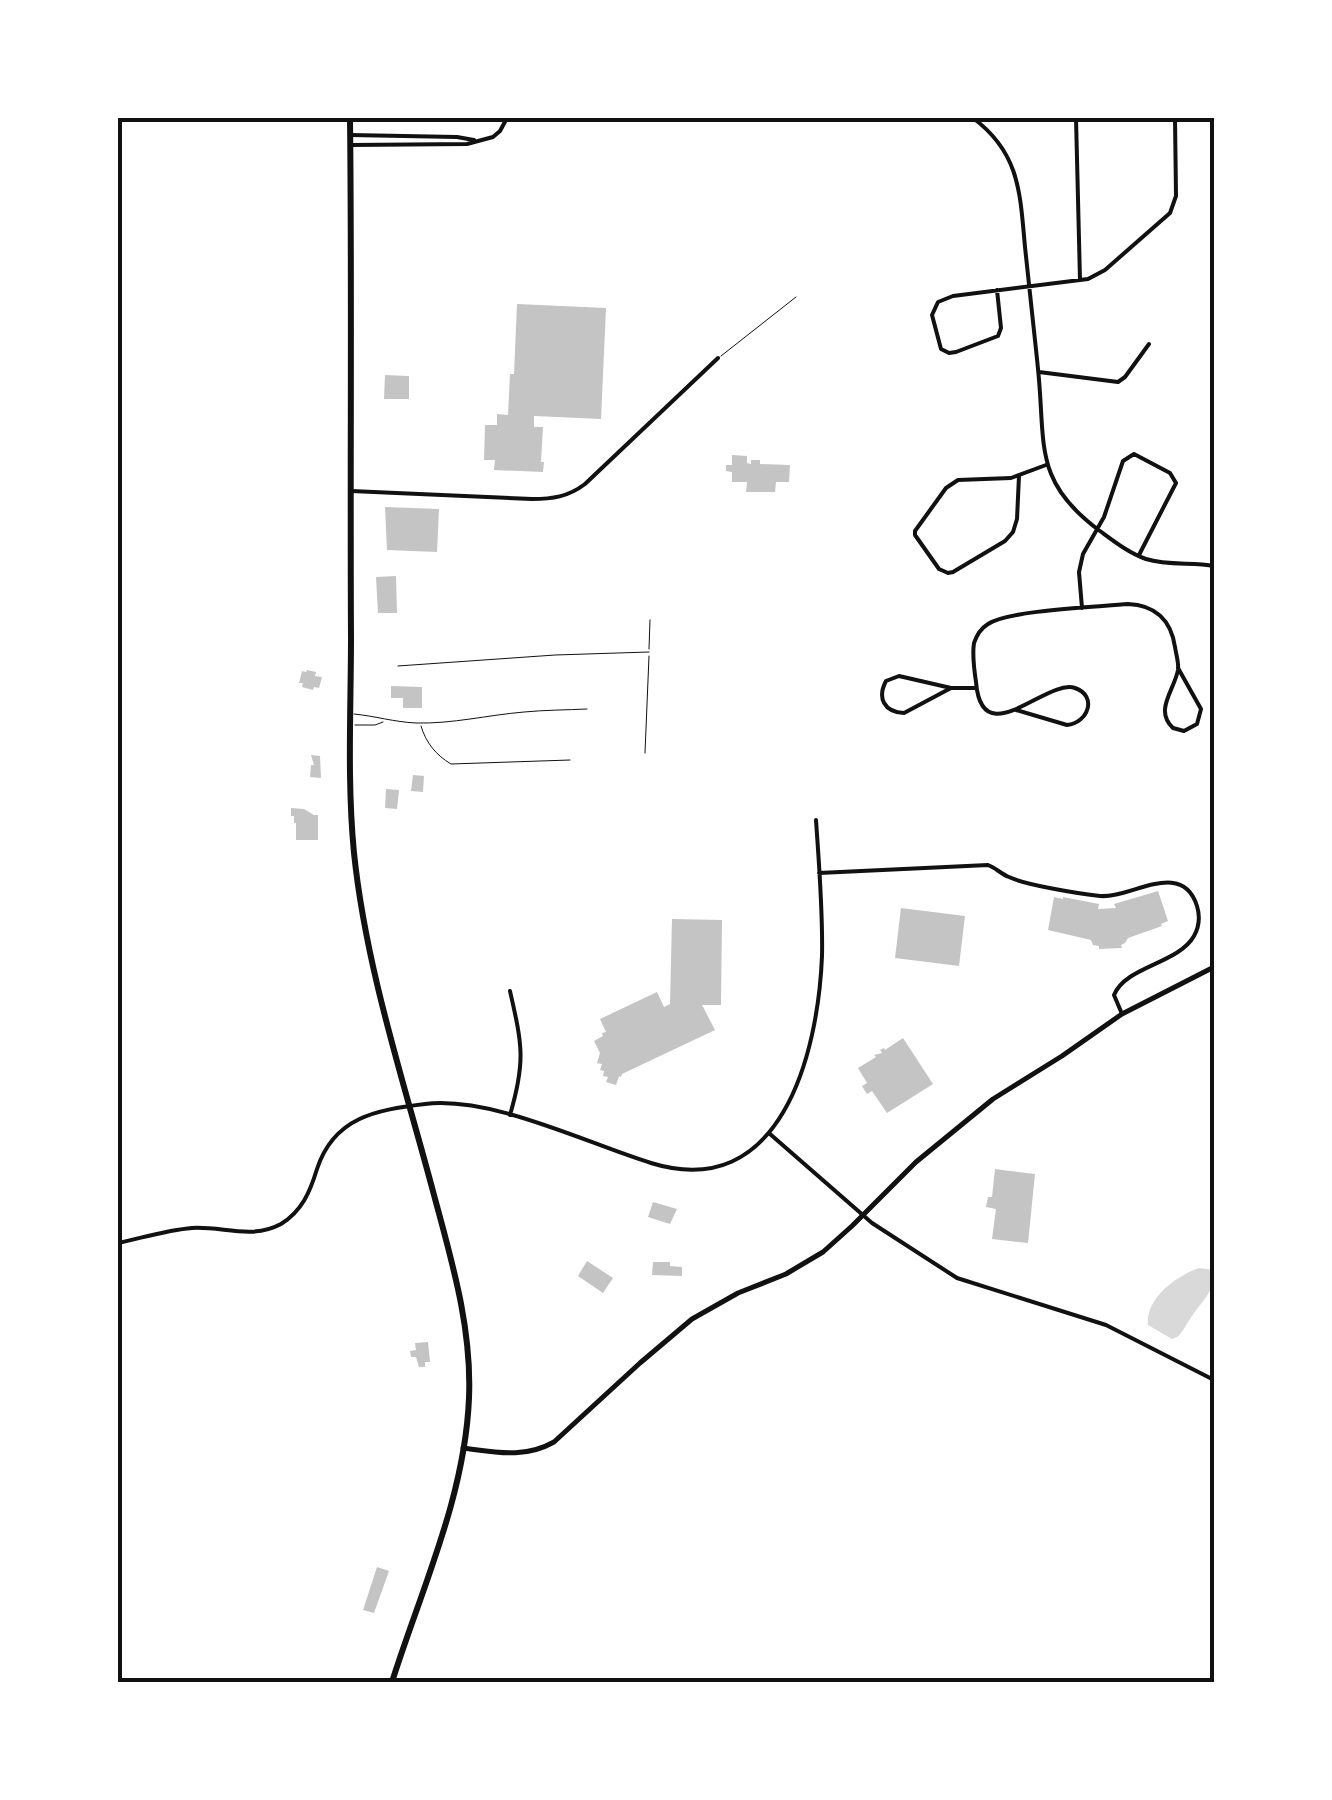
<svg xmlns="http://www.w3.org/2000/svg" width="1332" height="1800" font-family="Roboto,sans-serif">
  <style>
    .water { fill: #d9d9d9 }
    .building { fill: #c4c4c4 }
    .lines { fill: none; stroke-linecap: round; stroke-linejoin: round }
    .service { stroke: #111; stroke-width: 1 }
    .minor { stroke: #111; stroke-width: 4 }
    .tertiary { stroke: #111; stroke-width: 5 }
    .primary { stroke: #111; stroke-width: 6 }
    .neatline { fill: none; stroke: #111; stroke-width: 4 }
  </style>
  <rect width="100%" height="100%" fill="#fff"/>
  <path class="water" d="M 1199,1268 L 1214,1270 C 1215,1291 1203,1300 1192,1316 C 1186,1324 1184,1331 1177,1337 L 1172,1339 L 1148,1325 C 1145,1299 1176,1276 1199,1268 Z"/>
  <path class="building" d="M 517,304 L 606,308 L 601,419 L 534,416 L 534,427 L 543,427 L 541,462 L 544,462 L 543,472 L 494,470 L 495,460 L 484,460 L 485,425 L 497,425 L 497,414 L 508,415 L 510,374 L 514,374 Z
    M 385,375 L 409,376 L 409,399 L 384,399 Z
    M 732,455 L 747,456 L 747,463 L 751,464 L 751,460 L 760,460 L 760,464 L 790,465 L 789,482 L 776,482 L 775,492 L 746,492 L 747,482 L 732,482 L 732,472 L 726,471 L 726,465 L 732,465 Z
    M 385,507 L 439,509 L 437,552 L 387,550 Z
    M 396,576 L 397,613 L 378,613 L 376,577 Z
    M 307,670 L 316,672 L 315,676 L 322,677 L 319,688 L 314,687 L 313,690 L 302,687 L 303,683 L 299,683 L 302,671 L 306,672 Z
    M 391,686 L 422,687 L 422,708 L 403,708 L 403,698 L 391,698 Z
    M 311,755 L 320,756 L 321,778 L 310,777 L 311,765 L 314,765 Z
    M 413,775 L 424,776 L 423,792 L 411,791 Z
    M 386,789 L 399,790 L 397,809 L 385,808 Z
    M 291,808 L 304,809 L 314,815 L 318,815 L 318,840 L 296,840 L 296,823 L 294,823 L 294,816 L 291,816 Z
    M 1158,891 L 1168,921 L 1161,924 L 1162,926 L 1128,938 L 1125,943 L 1121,945 L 1122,948 L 1099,949 L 1099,946 L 1093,945 L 1091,940 L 1048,930 L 1054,897 L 1063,899 L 1063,897 L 1099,904 L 1098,909 L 1116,908 L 1114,904 Z
    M 901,908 L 965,916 L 959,966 L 895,958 Z
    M 672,919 L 722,920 L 721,1005 L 702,1005 L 715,1030 L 622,1074 L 621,1077 L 619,1076 L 616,1085 L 606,1082 L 608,1077 L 603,1076 L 604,1071 L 600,1070 L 602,1064 L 597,1063 L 600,1053 L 594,1041 L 603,1036 L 602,1033 L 606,1032 L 600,1019 L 657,992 L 664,1007 L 670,1004 Z
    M 903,1038 L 933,1084 L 887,1113 L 872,1091 L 867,1094 L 862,1086 L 867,1083 L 858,1068 L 876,1057 L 874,1055 L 882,1053 L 880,1050 L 884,1048 L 885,1050 Z
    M 995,1169 L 1035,1174 L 1028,1243 L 992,1239 L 996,1209 L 986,1207 L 988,1197 L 992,1197 Z
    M 653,1202 L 677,1209 L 670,1224 L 648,1217 Z
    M 587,1261 L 613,1278 L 603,1293 L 578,1276 Z
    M 653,1262 L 670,1262 L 670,1266 L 682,1267 L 682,1276 L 652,1275 Z
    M 428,1342 L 430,1362 L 425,1362 L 425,1367 L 419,1367 L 416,1357 L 411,1357 L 410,1351 L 416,1350 L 415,1343 Z
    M 377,1567 L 389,1571 L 374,1613 L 363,1610 Z"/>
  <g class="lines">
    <path class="service" d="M 721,356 L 796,297
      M 649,649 L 650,620
      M 398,666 L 555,655 L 649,652
      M 354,714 C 375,716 394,722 416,723 C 452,724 488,715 524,712 C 545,710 566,710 587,709
      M 355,725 L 375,725 L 383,722
      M 421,726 C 426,743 436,755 451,764 L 570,760
      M 645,753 L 649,656"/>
    <path class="minor" d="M 973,118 C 1020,153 1020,193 1025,247 C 1029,287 1034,328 1038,369 C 1046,444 1032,481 1100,531 C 1115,542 1129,553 1146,559 C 1168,566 1192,562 1214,566
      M 1076,118 L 1080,280
      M 350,135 L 457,137 L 474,140
      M 351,145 L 467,144 L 493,137 L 500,131 L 507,118
      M 997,290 L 1001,328 L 998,336 L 956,352 L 949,353 L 941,349 L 932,315 L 938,302 L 953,296 L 1088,279 L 1105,270 L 1170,213 L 1176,196 L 1175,118
      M 1039,372 L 1118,382 L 1125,377 L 1149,344
      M 1019,476 L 1017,519 L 1013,532 L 1005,541 L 953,572 L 948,573 L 939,569 L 915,535 L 915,531 L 946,488 L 958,480 L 1011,478 L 1046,465
      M 351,491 L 532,499 C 552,499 568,497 585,484 L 718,358
      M 1082,608 L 1079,572 L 1083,554 L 1104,517 L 1123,461 L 1134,454 L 1170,473 L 1176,483 L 1139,555
      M 951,688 L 899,676 L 886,681 C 877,698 884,712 904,713 L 951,688 L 976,688
      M 1016,710 L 1067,725 C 1088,723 1098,696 1075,688 C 1046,678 982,755 976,682 C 974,669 972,656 974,643 C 977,635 980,629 988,624 C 1009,610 1098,607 1128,604 C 1155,605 1171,620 1175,647 C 1176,654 1179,663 1178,670 C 1174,691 1154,710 1173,728 L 1184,731 L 1197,724 L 1201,709 L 1178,668
      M 819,873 L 988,865 C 996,868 1001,874 1009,877 C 1025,885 1081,894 1100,896 C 1130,899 1182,858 1197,906 C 1200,916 1199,927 1194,936 C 1178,964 1126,966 1114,995 L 1122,1014
      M 510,991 C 522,1044 526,1061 510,1115
      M 770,1134 L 872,1223 L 957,1278 L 1106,1325 L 1214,1380
      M 118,1243 C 142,1238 167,1230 192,1228 C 223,1226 251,1240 281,1224 C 302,1211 310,1192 317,1169 C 334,1117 376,1110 425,1104 C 492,1096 586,1143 651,1163 C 781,1203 818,1054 822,956 C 823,911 819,865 816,820"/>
    <path class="tertiary" d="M 463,1448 C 496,1452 524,1459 554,1442 L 640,1363 L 692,1319 L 738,1293 L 786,1274 L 823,1252 L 852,1226 L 916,1162 L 993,1099 L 1062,1056 L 1122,1014 L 1214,967"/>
    <path class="primary" d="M 350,118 C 352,291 350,464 351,637 C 351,708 347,781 354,853 C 366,969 404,1082 434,1195 C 452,1262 472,1328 469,1398 C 465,1497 421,1590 392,1682"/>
  </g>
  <rect width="1332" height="1800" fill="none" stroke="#ffffff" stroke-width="240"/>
  <rect x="120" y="120" width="1092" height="1560" class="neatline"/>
</svg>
